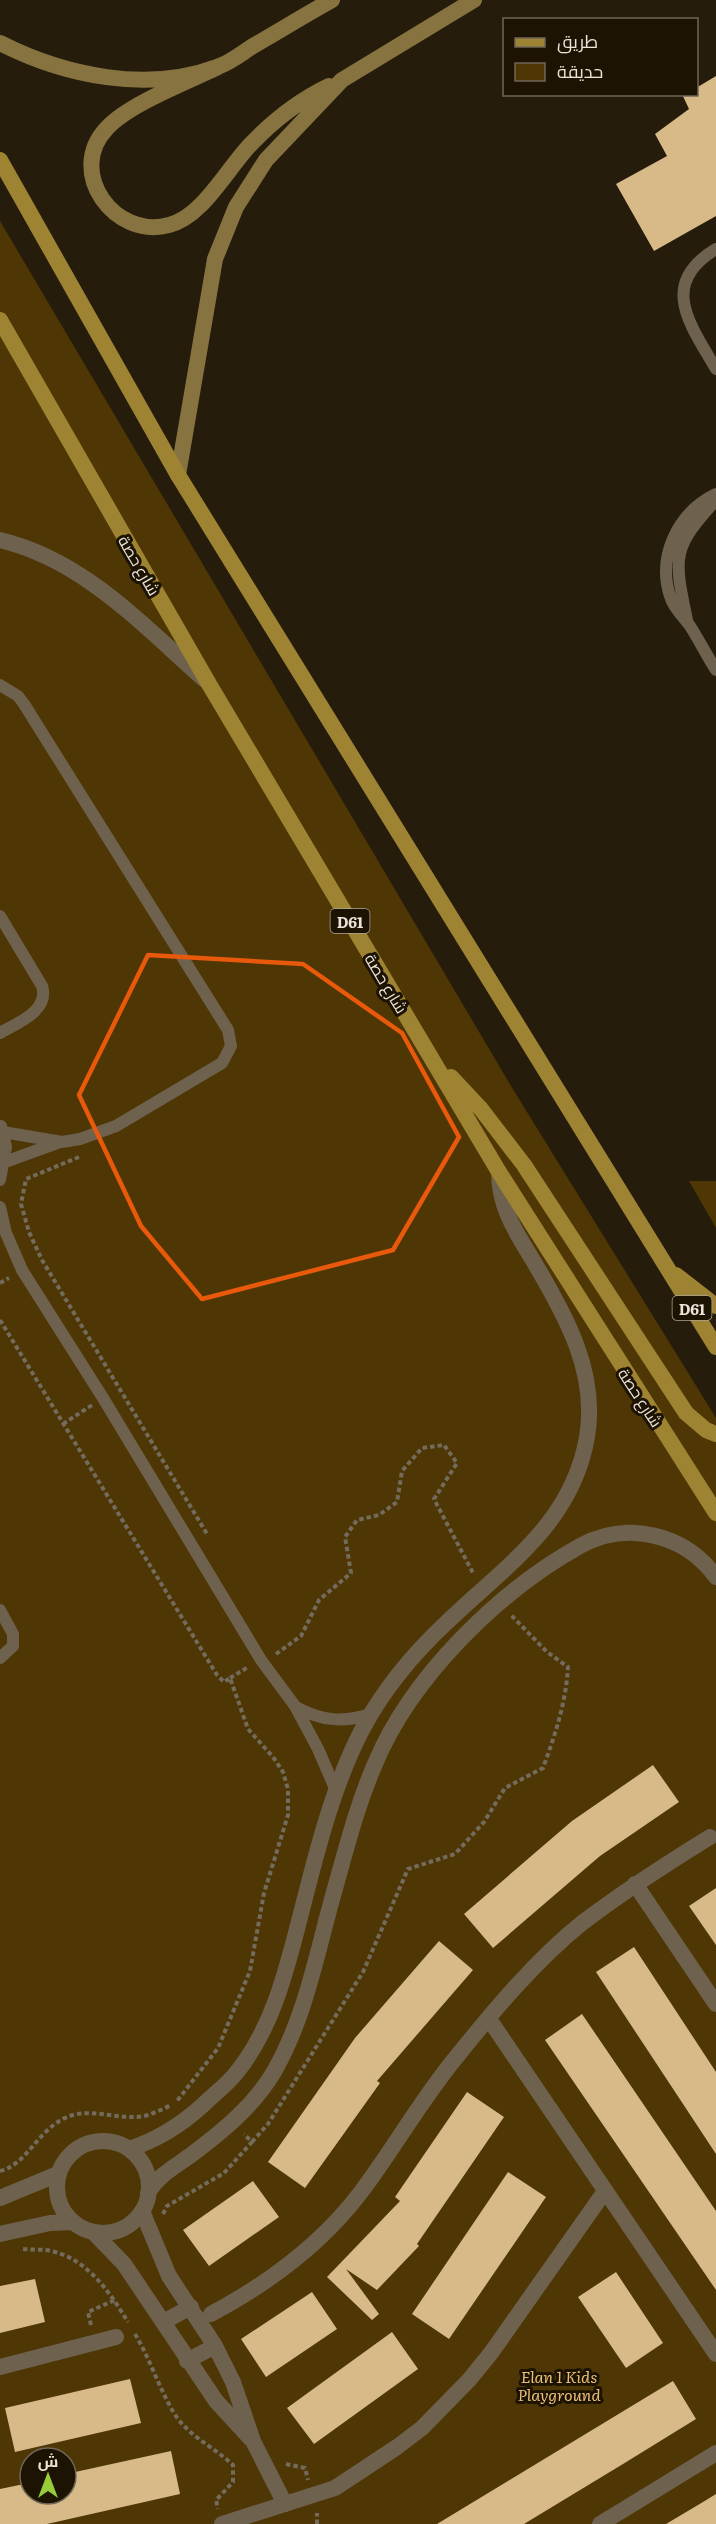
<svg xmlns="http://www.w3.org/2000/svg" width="716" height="2524" font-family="Literata,Cairo,serif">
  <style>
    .green { fill: #4e3605; fill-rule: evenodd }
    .building { fill: #d8b988 }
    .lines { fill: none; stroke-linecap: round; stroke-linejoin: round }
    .path { stroke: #736b5c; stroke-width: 4; stroke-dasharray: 4.5 3; stroke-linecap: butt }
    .service { stroke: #6e624f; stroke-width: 12 }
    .minor { stroke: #6e624f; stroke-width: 16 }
    .tertiary { stroke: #6e624f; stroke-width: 16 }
    .secondary { stroke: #867340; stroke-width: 16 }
    .primary { stroke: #9e8432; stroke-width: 16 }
    .marked { fill: none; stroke: #e8590c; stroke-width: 4.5; stroke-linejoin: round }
    .labels { text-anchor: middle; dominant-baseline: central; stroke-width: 6; stroke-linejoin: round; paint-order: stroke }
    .shield { fill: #1c1303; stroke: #ada599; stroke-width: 1.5 }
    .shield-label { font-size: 15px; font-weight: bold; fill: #ebe4d9 }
    .street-label { font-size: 16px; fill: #ebe4d9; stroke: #1c1303 }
    .park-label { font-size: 16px; font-style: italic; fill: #eabe75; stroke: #1c1303 }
  </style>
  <rect width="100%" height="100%" fill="#261c0b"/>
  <path class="green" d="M 0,221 L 514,1091 L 716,1418 L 716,2524 L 0,2524 ZM 30,2458 L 66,2458 L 66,2494 L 30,2494 Z
    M 689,1181 L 716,1181 L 716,1228 Z"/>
  <path class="building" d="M 716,76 L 716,216 L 654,251 L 616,184 L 667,156 L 655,134 L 689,109 L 682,94 L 696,94 L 696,88 Z
    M 653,1765 L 679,1802 L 600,1856 L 493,1948 L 464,1914 L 572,1821 Z
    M 716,1888 L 716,1945 L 689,1906 Z
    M 439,1941 L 473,1970 L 377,2081 L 380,2083 L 305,2188 L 268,2162 L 355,2038 Z
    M 634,1947 L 716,2072 L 716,2154 L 596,1972 Z
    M 582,2014 L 716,2211 L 716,2290 L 545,2040 Z
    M 467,2092 L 504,2117 L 417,2244 L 419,2246 L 377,2290 L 346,2269 L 379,2314 L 372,2320 L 327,2277 L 400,2201 L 395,2197 Z
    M 508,2172 L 546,2197 L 449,2339 L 412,2314 Z
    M 253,2181 L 279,2217 L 209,2266 L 183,2230 Z
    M 616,2272 L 663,2343 L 626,2368 L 578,2297 Z
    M 35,2279 L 45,2322 L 0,2333 L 0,2286 Z
    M 312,2292 L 337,2329 L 266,2377 L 241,2339 Z
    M 392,2332 L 418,2369 L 314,2444 L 287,2408 Z
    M 130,2379 L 141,2423 L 15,2452 L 5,2408 Z
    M 673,2381 L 696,2419 L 623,2464 L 524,2524 L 437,2524 Z
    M 171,2451 L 180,2494 L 47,2524 L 0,2524 L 0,2489 L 29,2483 L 30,2494 L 66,2494 L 66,2474 Z
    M 716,2494 L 716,2524 L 666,2524 L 703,2502 Z"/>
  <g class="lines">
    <path class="path" d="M 79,1157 L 26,1179 L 21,1204 L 29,1232 L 42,1260 L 207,1534
      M 0,1283 L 9,1278
      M 0,1320 L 217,1675 L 224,1682 L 230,1678 L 248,1729 L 273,1757 L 283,1772 L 288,1789 L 288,1815 L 264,1893 L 250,1971 L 218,2048 L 177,2101
      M 63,1424 L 92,1405
      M 276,1654 L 301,1636 L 319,1600 L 351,1573 L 345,1537 L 357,1520 L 379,1515 L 397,1502 L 402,1471 L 422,1448 L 444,1445 L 457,1463 L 434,1499 L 473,1573
      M 230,1678 L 248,1667
      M 252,2142 L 268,2124 L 363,1972 L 408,1869 L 455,1854 L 484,1822 L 505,1788 L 543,1768 C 555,1735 566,1703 568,1667 L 547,1652 L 510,1614
      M 0,2171 C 28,2164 37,2130 67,2117 C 89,2108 113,2118 136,2117 C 147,2117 161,2110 171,2105
      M 163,2214 L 167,2206 L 224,2173 L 252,2142 L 244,2134
      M 23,2249 C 32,2250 43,2249 51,2251 C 88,2259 110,2293 128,2322
      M 91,2325 L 88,2312 L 115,2300
      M 135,2334 C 150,2359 159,2388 174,2413 C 188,2436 214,2447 233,2465 L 233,2482 L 216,2500 L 218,2509
      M 286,2464 L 305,2468 L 308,2480
      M 317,2524 L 317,2513"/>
    <path class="service" d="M 716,249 C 658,284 690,324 716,369
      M 716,494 C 677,513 656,558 671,599 C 675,610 684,617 690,626 C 699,640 707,656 716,670
      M 687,620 C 674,557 671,549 716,500
      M 0,685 L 18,696 L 24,704 L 228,1030 L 231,1046 L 222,1063 L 116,1126 L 80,1139 L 62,1142 L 3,1132
      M 0,916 L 42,986 C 50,1011 17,1023 0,1033
      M 5,1162 L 60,1142
      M 0,1180 L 6,1147 L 1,1126
      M 0,1207 L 6,1233 L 22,1270 L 103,1398 L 261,1660 L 295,1706 L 318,1749 L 337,1793
      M 0,1610 L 13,1634 L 13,1646 L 0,1658
      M 296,1707 C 321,1721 344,1723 371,1714"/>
    <path class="minor" d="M 635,1884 L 716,2004
      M 489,2019 L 716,2354
      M 142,2211 L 169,2276 L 215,2346 L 233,2382 L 253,2441 L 285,2504
      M 93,2232 L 124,2264 L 216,2401 L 251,2439
      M 211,2314 C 269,2283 321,2245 361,2192 C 395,2147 422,2098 458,2055 C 495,2009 536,1960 582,1923 C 623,1892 666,1864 710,1837
      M 163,2322 L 191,2307
      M 187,2361 L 215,2346
      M 0,2367 L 116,2337
      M 222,2524 L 335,2488 L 397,2447 L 422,2428 L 469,2380 L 491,2353 L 605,2191
      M 600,2524 L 716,2453"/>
    <path class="tertiary" d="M 0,540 C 84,560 142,625 205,680
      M57 2187a46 46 0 1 1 92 0a46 46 0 1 1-92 0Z
      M 129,2149 C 157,2140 181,2125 203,2105 C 214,2094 228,2084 237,2072 C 277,2022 290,1955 306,1894 C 320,1839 336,1779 363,1728 C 384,1689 414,1653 446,1623 C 505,1566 572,1524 587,1437 C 598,1373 566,1316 534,1262 C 516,1232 499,1208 499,1172
      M 148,2193 C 158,2175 176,2166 191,2155 C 223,2131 255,2105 275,2070 C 306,2015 317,1952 334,1892 C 346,1850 357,1805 375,1764 C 411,1677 499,1591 580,1546 C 627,1520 685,1534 716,1577
      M 0,2198 L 58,2174
      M 0,2234 L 50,2223 L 73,2222"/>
    <path class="secondary" d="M 0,43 C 65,76 147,93 217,67 C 230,63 242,53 253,46 C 279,31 305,15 332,0
      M 218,67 C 187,82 129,104 107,128 C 65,172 115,240 169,225 C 203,217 228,167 252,143 C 274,120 300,100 329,86
      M 178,475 L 215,259 L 236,207 L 266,160 L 342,80 L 474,0"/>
    <path class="primary" d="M 0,160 L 178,475 L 716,1347
      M 0,320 L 209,684 L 499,1172 L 716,1513
      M 451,1077 L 481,1109 L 524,1165 L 686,1413 L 706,1430 L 716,1434
      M 676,1275 L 716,1306"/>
  </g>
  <path class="marked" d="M 148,955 L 303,964 L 402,1033 L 459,1137 L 393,1250 L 202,1299 L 141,1226 L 79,1095 Z"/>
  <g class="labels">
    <g class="shield">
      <rect x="330.5" y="909" width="39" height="24" rx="4.5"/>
      <rect x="672.5" y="1296" width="39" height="24" rx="4.5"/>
    </g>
    <g class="shield-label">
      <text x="350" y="921">D61</text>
      <text x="692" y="1308">D61</text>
    </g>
    <g class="street-label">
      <text transform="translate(140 565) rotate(60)">شارع حصة</text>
      <text transform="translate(387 983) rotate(59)">شارع حصة</text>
      <text transform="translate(641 1397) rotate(57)">شارع حصة</text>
    </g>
    <g class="park-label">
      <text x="559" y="2376">Elan 1 Kids<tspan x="559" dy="18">Playground</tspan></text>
    </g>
  </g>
  <rect x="503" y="18" width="195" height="78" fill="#1c1303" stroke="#6f6759" stroke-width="1.5"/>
  <rect x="515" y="38" width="30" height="9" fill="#9e8432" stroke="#6f6759" stroke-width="1.5"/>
  <text x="557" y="48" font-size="18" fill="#ebe4d9">طريق</text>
  <rect x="515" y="63" width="30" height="18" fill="#4e3605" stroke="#6f6759" stroke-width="1.5"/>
  <text x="557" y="78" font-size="18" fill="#ebe4d9">حديقة</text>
  <g transform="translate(48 2476)"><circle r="28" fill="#1c1303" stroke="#6f6759" stroke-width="1.5"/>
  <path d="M0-4.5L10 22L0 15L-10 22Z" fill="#96cc3a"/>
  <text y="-9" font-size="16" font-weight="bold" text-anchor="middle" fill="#ebe4d9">ش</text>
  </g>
</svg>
